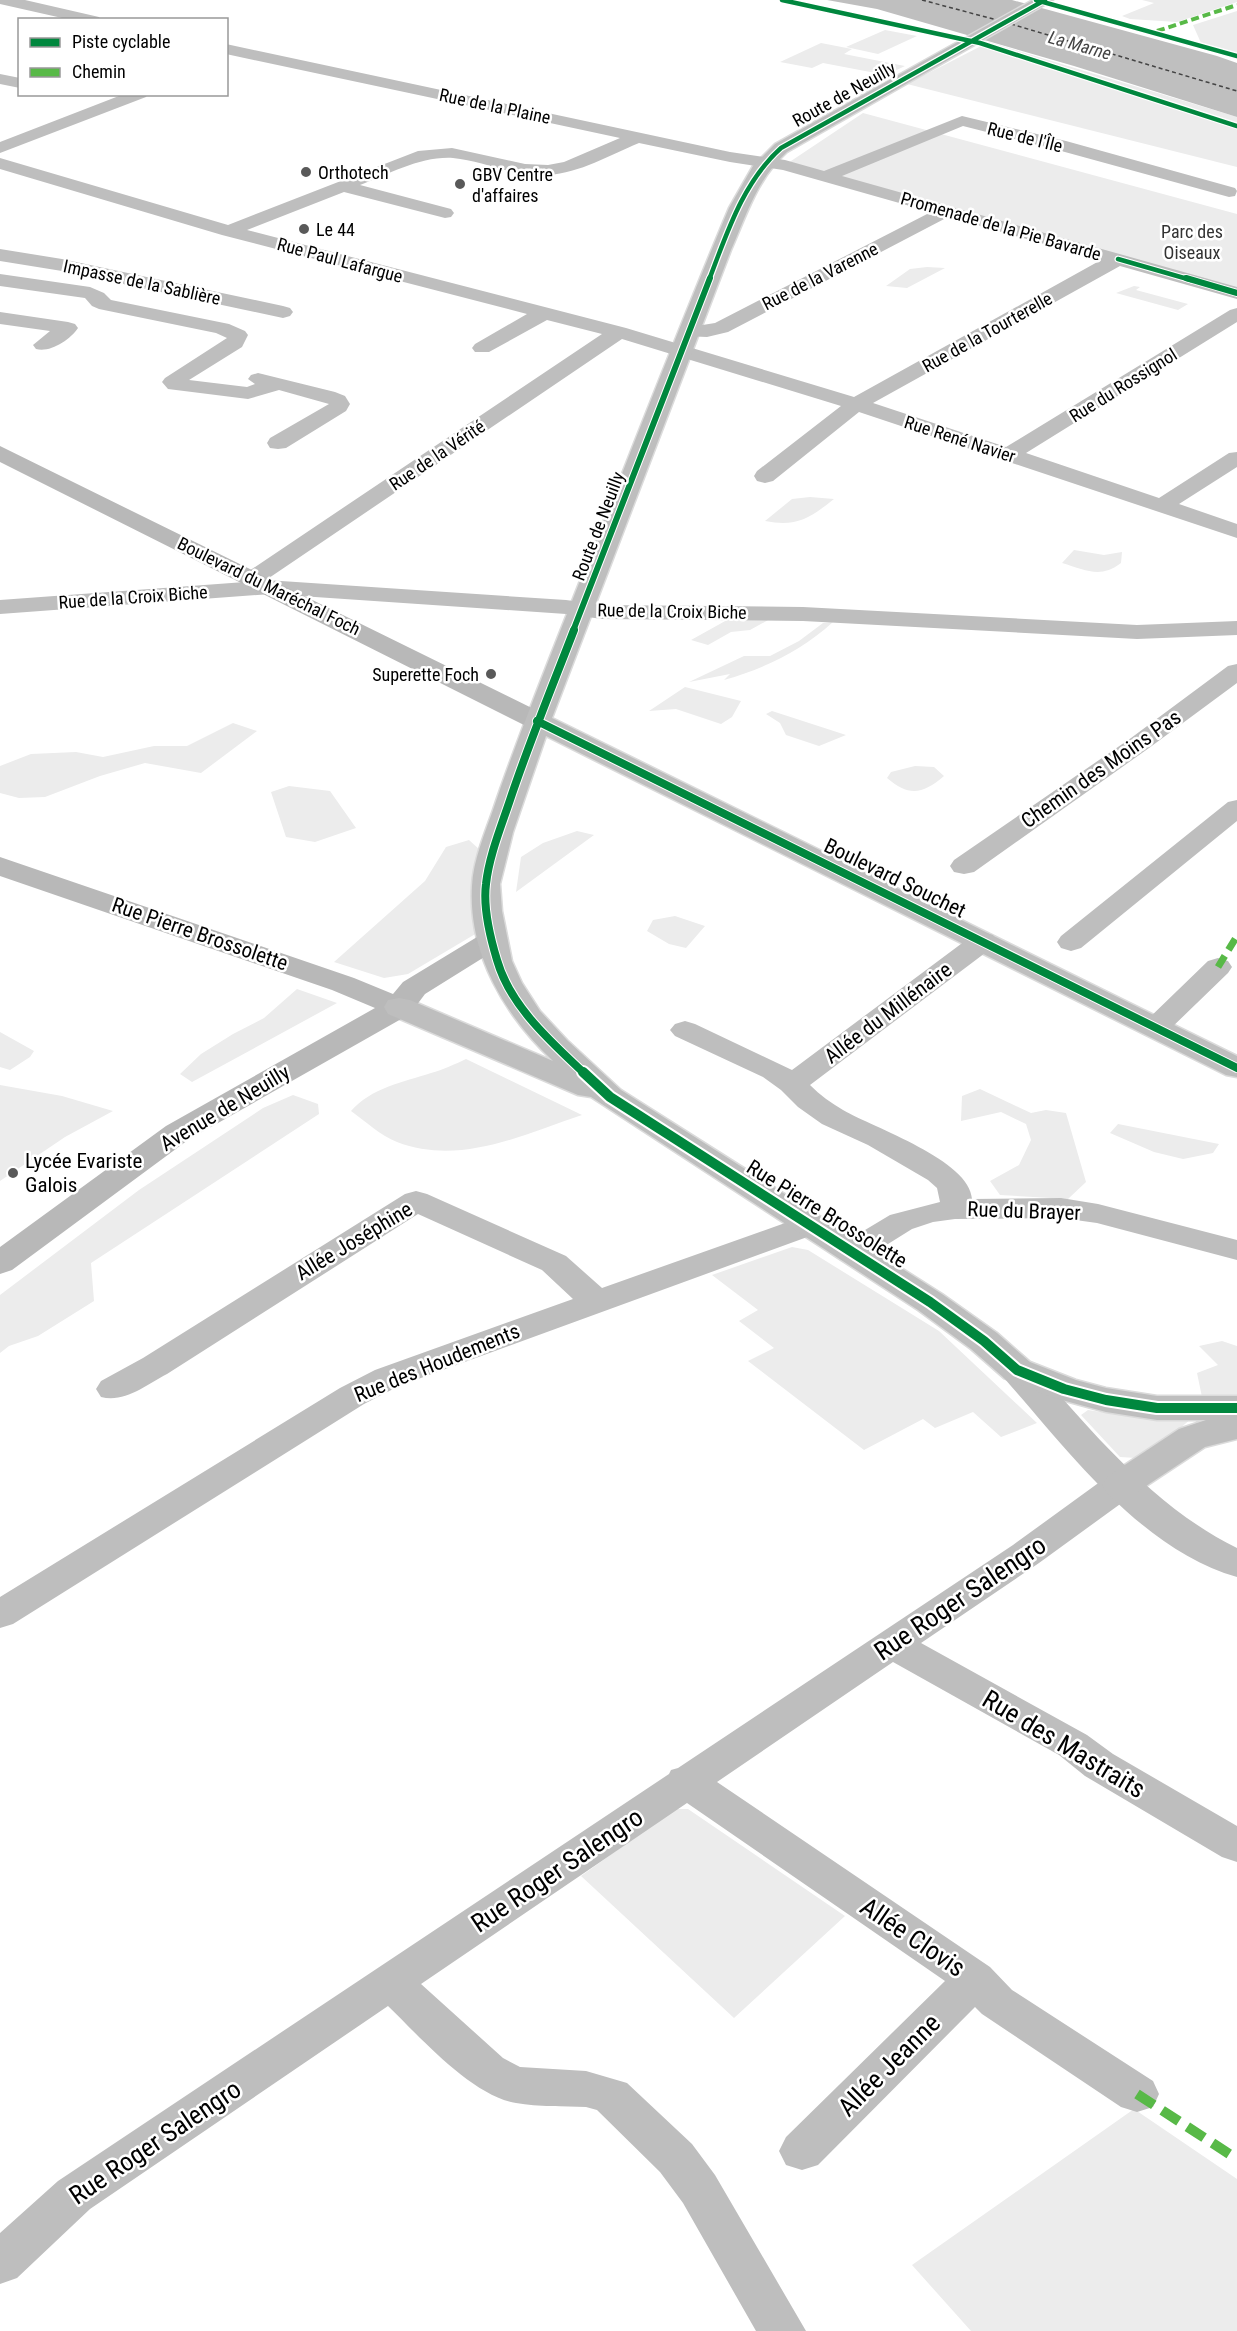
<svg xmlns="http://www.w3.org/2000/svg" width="1237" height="2331" font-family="'Roboto Condensed',sans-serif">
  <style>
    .green { fill: #ececec }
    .water { fill: #bfbfbf }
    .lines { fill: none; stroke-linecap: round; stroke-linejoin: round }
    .ferry { stroke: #444; stroke-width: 1.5; stroke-dasharray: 4 3; stroke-linecap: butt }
    .primary-casing { stroke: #dbdbdb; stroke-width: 3 }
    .minor { fill: #bebebe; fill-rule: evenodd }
    .tertiary { fill: #bebebe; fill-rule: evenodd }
    .secondary { fill: #b8b8b8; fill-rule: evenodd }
    .primary { fill: #bebebe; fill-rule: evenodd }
    .quiet-far2 { stroke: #58b947; stroke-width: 4; stroke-dasharray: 8 4; stroke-linecap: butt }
    .quiet-far1 { stroke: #58b947; stroke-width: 7; stroke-dasharray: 13 7; stroke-linecap: butt }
    .quiet { stroke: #58b947; stroke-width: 10; stroke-dasharray: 20 10; stroke-linecap: butt }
    .cycleway-far3-casing { stroke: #fff; stroke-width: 7 }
    .cycleway-far2-casing { stroke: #fff; stroke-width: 8 }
    .cycleway-far1-casing { stroke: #fff; stroke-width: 10 }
    .cycleway-casing { stroke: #fff; stroke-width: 14 }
    .cycleway-far3 { stroke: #00873e; stroke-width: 4.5 }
    .cycleway-far2 { stroke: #00873e; stroke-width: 6 }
    .cycleway-far1 { stroke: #00873e; stroke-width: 8 }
    .cycleway { stroke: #00873e; stroke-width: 10 }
    .poi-dot { fill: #595959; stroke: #fff; stroke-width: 2 }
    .labels { text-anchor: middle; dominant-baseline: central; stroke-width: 5; stroke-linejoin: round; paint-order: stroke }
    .far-water-label { font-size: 18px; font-style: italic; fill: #444; stroke: #fff }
    .far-street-label { font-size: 18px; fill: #000; stroke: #fff }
    .far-poi-label { font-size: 18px; fill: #000; stroke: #fff; text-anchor: start }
    .far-park-label { font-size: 18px; fill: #333; stroke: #fff }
    .street-label { font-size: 21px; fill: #000; stroke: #fff }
    .poi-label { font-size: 21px; fill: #000; stroke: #fff; text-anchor: start }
    .near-street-label { font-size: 26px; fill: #000; stroke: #fff }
  </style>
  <rect width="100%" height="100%" fill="#fff"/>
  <path class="green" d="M 1142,0 L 1237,0 L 1237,2 L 1177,22 L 1130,19 L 1122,16 L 1154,3 Z
    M 1237,11 L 1237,54 L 1201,43 L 1193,25 Z
    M 885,30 L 917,36 L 878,54 L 846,47 Z
    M 989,42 L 1237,117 L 1237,167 L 907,84 Z
    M 821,43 L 852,49 L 844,54 L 905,66 L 886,75 L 823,63 L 812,68 L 780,62 Z
    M 863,113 L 1237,214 L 1237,293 L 785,165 Z
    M 927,267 L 945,268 L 907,288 L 886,286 L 910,269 Z
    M 1134,286 L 1140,287 L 1136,290 L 1188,304 L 1178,310 L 1116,293 Z
    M 810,497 L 834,499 C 809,519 796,527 765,521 L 792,499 Z
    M 1074,550 L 1104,555 L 1122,552 L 1121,563 C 1100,579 1086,570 1062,563 Z
    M 770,619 L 750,630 L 731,632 L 708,645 L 691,640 L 727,620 Z
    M 833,622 C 801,651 766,668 724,680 L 730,674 L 689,682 L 744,656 L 770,656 L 799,641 L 823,623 Z
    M 685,687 L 741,701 L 732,717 L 721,724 L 676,709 L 649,711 Z
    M 772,711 L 846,735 L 819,746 L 786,735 L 780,723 L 766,714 Z
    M 233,723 L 257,731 L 201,773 L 145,763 L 100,776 L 45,797 L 19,798 L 0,793 L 0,766 L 31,754 L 76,752 L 103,757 L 154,746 L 187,746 Z
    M 915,766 L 934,767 L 944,776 C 923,794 909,797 887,778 L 891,772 Z
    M 289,786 L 330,791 L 356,828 L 315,842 L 286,837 L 271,792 Z
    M 577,831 L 594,835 L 516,892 L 521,857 L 543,843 Z
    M 469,840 L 480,850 L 477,933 L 408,974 L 384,978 L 334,962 L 425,881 L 446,847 Z
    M 675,916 L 705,926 L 686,948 L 669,944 L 647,931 L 653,920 Z
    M 297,989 L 337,1003 L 192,1082 L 180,1074 L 201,1054 L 233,1034 L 264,1018 Z
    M 0,1032 L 34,1051 L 30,1057 L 10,1070 L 0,1067 Z
    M 466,1059 L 582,1115 C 522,1135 460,1166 397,1142 C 381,1136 365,1121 351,1111 C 371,1088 403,1082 431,1073 C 443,1070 455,1064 466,1059 Z
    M 0,1085 L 62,1096 L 113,1111 L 65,1137 L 0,1181 Z
    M 980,1089 L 1031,1113 L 1046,1110 L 1066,1113 L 1086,1182 L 1068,1199 L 1000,1195 L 990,1181 L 1019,1165 L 1031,1140 L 1026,1124 L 1001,1112 L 961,1121 L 962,1096 Z
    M 293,1095 L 318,1104 L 319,1114 L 91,1263 L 94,1301 L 38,1336 L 9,1346 L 0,1353 L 0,1295 L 139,1190 L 263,1108 Z
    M 1118,1124 L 1219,1144 L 1213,1153 L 1183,1159 L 1154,1152 L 1110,1133 Z
    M 792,1247 L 808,1250 L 939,1331 L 1037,1423 L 1001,1437 L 973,1412 L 935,1428 L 923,1419 L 864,1450 L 748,1361 L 774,1348 L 739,1321 L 758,1310 L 712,1275 Z
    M 1222,1341 L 1237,1346 L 1237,1396 L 1202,1397 L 1197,1373 L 1218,1365 L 1199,1346 Z
    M 1088,1410 L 1141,1418 L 1192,1418 L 1151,1453 L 1136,1458 L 1120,1457 L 1081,1415 Z
    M 675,1809 L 688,1809 L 845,1916 L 734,2018 L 581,1876 Z
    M 1134,2109 L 1237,2179 L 1237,2331 L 971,2331 L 912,2265 Z"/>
  <path class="water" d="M 827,0 L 1012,0 L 1217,56 L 1237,63 L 1237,117 L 1074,66 L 877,9 Z"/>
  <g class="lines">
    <path class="ferry" d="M 922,0 L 997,20
      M 1011,24 L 1237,91"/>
    <defs>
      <path id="primary" d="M 1033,0 L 1053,0 L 787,152 C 757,179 747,214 731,250 L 552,718 L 1237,1056 L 1237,1077 L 1226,1075 L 546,736 L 513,832 L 500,884 L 502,911 L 512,961 L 522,983 L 540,1011 L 567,1040 L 621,1090 L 942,1294 L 997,1333 L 1030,1362 L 1076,1380 L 1106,1388 L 1157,1396 L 1237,1396 L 1237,1439 L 1205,1447 L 1134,1494 L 1121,1498 L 1108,1494 L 1102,1485 L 1108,1476 L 1179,1429 L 1206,1420 L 1157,1420 L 1106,1412 L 1051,1397 L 1004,1378 L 971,1349 L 918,1310 L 591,1097 L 578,1095 L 388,1014 L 384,1007 L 388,1000 L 399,998 L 410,1000 L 553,1061 C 505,1016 468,954 472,886 C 473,861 485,833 493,810 C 510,759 529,711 548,662 C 608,511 666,358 729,208 L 753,166 L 775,144 Z"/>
    </defs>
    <use href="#primary" class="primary-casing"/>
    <path class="minor" d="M 0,0 L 25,0 L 99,17 L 101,20 L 71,20 L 0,4 Z
      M 226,44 L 730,152 L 785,160 L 824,171 L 962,116 L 1066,141 L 1235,188 L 1237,191 L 1235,196 L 1229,197 L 1054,149 L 963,126 L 842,176 L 1237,287 L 1237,299 L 1120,266 L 873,403 L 1006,447 L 1230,310 L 1237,308 L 1237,322 L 1026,453 L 1159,498 L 1229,453 L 1237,452 L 1237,467 L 1179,504 L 1237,524 L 1237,538 L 859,412 L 773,481 L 765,483 L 757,481 L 754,476 L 757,471 L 841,406 L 622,339 L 266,580 L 566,600 L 602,605 L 803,607 L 1137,625 L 1237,621 L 1237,635 L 1137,639 L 803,621 L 602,619 L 566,614 L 271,594 L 0,614 L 0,600 L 245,582 L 242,578 L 246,573 L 602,334 L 547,320 L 489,352 L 475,352 L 472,348 L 475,344 L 527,314 L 222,235 L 0,169 L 0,158 L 228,225 L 418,151 L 452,148 L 525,164 L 548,165 L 564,162 L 620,138 L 226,54 ZM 639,143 L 730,162 L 783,170 L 931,212 L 715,323 L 684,328 L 681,332 L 684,336 L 707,337 L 728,332 L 948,217 L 1101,260 L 854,397 L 626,328 L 247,230 L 344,192 L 445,218 L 451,217 L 454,213 L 451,209 L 360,185 C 389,174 421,156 453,158 C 485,161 515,178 548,175 C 580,173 610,155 639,143 Z
      M 0,74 L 20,78 L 20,88 L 0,84 Z
      M 124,94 L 148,94 L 146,97 L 0,153 L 0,142 Z
      M 0,249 L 62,259 L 283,306 L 290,308 L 293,312 L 290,316 L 283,318 L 62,271 L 0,261 Z
      M 0,274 L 90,287 L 104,293 L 111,300 L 229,324 L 245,331 L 248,335 L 242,347 L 189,380 L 247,387 L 255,384 L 248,379 L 251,375 L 258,373 L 335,392 L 345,396 L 350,404 L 346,411 L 286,448 L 278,449 L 270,448 L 267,443 L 270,438 L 329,404 L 279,390 L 248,399 L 168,389 L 162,382 L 165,378 L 227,338 L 216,333 L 99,309 L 92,306 L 85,298 L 0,286 Z
      M 0,312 L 68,322 L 75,324 L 78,328 C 70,340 50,353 36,349 L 33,345 L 50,331 L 0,324 Z
      M 1237,664 L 1237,683 L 1149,748 L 974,872 L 964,874 L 954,872 L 950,866 L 954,860 L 1131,738 L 1228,666 Z
      M 1237,800 L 1237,821 L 1081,948 L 1071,951 L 1061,948 L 1057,942 L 1061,936 L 1228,802 Z
      M 983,932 L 993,935 L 997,941 L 993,947 L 810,1085 C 820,1095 831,1103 843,1110 C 874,1128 970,1160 972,1199 L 1061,1198 L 1098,1204 L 1237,1240 L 1237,1260 L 1097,1223 L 1061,1218 L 955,1219 L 933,1222 L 912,1229 L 864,1259 L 852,1262 L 840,1259 L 836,1252 L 840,1245 L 890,1215 L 940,1202 L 937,1188 L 928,1180 L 868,1145 L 822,1124 L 798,1107 L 781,1090 L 763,1077 L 675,1036 L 670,1030 L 675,1024 L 685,1021 L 695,1024 L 792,1070 L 973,935 Z
      M 1218,958 L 1228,961 L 1232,967 L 1228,973 L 1166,1033 L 1156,1036 L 1146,1033 L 1141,1027 L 1146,1021 L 1208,961 Z
      M 416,1191 L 427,1194 L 566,1256 L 602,1288 L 799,1218 L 810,1215 L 821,1218 L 826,1225 L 821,1232 L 399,1386 L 364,1404 L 13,1624 L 0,1628 L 0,1597 L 340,1388 L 375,1370 L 573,1299 L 542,1270 L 418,1214 L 167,1374 C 146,1385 125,1403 101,1397 L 96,1389 L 101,1381 L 143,1358 L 405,1194 Z
      M 1121,1473 L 1134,1476 L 1139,1485 L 1134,1494 L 1039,1563 L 921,1643 L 1087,1735 L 1113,1754 L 1237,1826 L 1237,1862 L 1222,1857 L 1085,1776 L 1059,1755 L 893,1662 L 717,1782 L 990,1967 L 1012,1990 L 1153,2081 L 1159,2094 L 1153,2107 L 1137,2112 L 1121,2107 L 982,2014 L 975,2007 L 818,2165 L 802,2170 L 786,2165 L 779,2151 L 786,2137 L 945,1981 L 687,1803 L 421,1984 L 503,2058 L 520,2067 L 586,2071 L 627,2083 L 692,2144 L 715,2175 L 806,2331 L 756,2331 L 683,2203 L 660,2172 L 597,2110 L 586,2107 C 563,2106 539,2107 516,2103 C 472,2096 420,2037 388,2006 L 90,2209 L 17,2278 L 0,2284 L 0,2233 L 58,2181 L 669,1774 L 671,1770 L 678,1768 L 1013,1545 L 1108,1476 Z"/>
    <path class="tertiary" d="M 1017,1358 L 1030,1362 C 1092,1431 1152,1506 1237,1548 L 1237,1577 C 1141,1550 1068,1450 1004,1378 L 999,1370 L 1004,1362 Z"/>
    <path class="secondary" d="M 0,446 L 546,715 L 550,721 L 546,727 L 537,729 L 528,727 L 0,462 Z
      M 0,857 L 354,978 L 393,994 L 403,982 L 482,934 L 492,931 L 502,934 L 507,940 L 502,946 L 425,994 L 410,1014 L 188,1140 L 12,1270 L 0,1274 L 0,1247 L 166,1126 L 375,1008 L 332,990 L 0,876 Z"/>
    <use href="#primary" class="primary"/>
    <path class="quiet-far2" d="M 1157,31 L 1237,5"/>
    <path class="quiet-far1" d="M 1218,967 L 1237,936"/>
    <path class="quiet" d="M 1137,2094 L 1237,2159"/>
    <defs>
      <path id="cycleway-far3" d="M 782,0 L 980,43 L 1237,126
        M 1036,0 L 1237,56
        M 1118,259 L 1191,280
        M 709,280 C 727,233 743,182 781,148 L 1045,0"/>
      <path id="cycleway-far2" d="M 1186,278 L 1237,293
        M 573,631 L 710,278"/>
      <path id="cycleway-far1" d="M 574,630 C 552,687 529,743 510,800 C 501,827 489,856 486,884 C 483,907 490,937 497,960 C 510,1006 551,1042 585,1074
        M 537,721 L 1237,1068"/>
      <path id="cycleway" d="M 583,1072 L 610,1097 L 930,1302 L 984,1341 L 1017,1370 L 1064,1389 L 1106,1400 L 1157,1408 L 1237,1408"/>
    </defs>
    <use href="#cycleway-far3" class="cycleway-far3-casing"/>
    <use href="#cycleway-far2" class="cycleway-far2-casing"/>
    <use href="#cycleway-far1" class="cycleway-far1-casing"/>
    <use href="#cycleway" class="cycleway-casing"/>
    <use href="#cycleway-far3" class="cycleway-far3"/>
    <use href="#cycleway-far2" class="cycleway-far2"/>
    <use href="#cycleway-far1" class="cycleway-far1"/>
    <use href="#cycleway" class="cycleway"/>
  </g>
  <g class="poi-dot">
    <circle cx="306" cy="172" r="6"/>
    <circle cx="460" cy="184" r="6"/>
    <circle cx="304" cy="229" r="6"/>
    <circle cx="491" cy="674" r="6"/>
    <circle cx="13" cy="1173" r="6"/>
  </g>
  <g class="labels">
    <g class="far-water-label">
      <text transform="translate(1080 45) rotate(16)">La Marne</text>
    </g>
    <g class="far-street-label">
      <text transform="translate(844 94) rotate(-29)">Route de Neuilly</text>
      <text transform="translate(495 106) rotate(12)">Rue de la Plaine</text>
      <text transform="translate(1025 137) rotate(14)">Rue de l'Île</text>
      <text transform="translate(1001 226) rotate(16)">Promenade de la Pie Bavarde</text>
      <text transform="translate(340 260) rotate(15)">Rue Paul Lafargue</text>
      <text transform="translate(820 276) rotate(-27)">Rue de la Varenne</text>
      <text transform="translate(142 282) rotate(12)">Impasse de la Sablière</text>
      <text transform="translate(987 332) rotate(-29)">Rue de la Tourterelle</text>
      <text transform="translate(1123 385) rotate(-32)">Rue du Rossignol</text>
      <text transform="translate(960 439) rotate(18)">Rue René Navier</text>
      <text transform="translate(437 455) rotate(-34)">Rue de la Vérité</text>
      <text transform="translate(598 526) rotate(-69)">Route de Neuilly</text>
      <text transform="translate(269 586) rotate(26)">Boulevard du Maréchal Foch</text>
      <text transform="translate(133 597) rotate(-4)">Rue de la Croix Biche</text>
      <text transform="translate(672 611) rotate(1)">Rue de la Croix Biche</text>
    </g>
    <g class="far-poi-label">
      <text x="318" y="172">Orthotech</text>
      <text x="472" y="174">GBV Centre<tspan x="472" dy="21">d'affaires</tspan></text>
      <text x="316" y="229">Le 44</text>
      <text x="479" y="674" text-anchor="end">Superette Foch</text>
    </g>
    <g class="far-park-label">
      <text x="1192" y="231">Parc des<tspan x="1192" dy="21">Oiseaux</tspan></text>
    </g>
    <g class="street-label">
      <text transform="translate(1101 769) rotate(-35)">Chemin des Moins Pas</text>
      <text transform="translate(895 878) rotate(26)">Boulevard Souchet</text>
      <text transform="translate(200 934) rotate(19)">Rue Pierre Brossolette</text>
      <text transform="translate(888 1013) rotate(-37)">Allée du Millénaire</text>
      <text transform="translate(225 1108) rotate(-31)">Avenue de Neuilly</text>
      <text transform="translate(1024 1211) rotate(2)">Rue du Brayer</text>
      <text transform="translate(827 1214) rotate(32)">Rue Pierre Brossolette</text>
      <text transform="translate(354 1241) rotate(-31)">Allée Joséphine</text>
      <text transform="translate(437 1363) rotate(-22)">Rue des Houdements</text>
    </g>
    <g class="poi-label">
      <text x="25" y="1161">Lycée Evariste<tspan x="25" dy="24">Galois</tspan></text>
    </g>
    <g class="near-street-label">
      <text transform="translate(960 1598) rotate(-34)">Rue Roger Salengro</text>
      <text transform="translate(1064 1744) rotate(31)">Rue des Mastraits</text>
      <text transform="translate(557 1870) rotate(-34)">Rue Roger Salengro</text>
      <text transform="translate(913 1937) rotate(34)">Allée Clovis</text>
      <text transform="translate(889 2065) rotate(-45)">Allée Jeanne</text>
      <text transform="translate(155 2142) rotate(-34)">Rue Roger Salengro</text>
    </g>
  </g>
  <rect x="18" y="18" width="210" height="78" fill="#ffffff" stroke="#999999" stroke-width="1.5"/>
  <rect x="30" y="38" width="30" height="9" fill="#00873e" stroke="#999999" stroke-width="1.5"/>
  <text x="72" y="48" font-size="18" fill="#000000">Piste cyclable</text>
  <rect x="30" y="68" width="30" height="9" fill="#58b947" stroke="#999999" stroke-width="1.5"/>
  <text x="72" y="78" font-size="18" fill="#000000">Chemin</text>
</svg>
